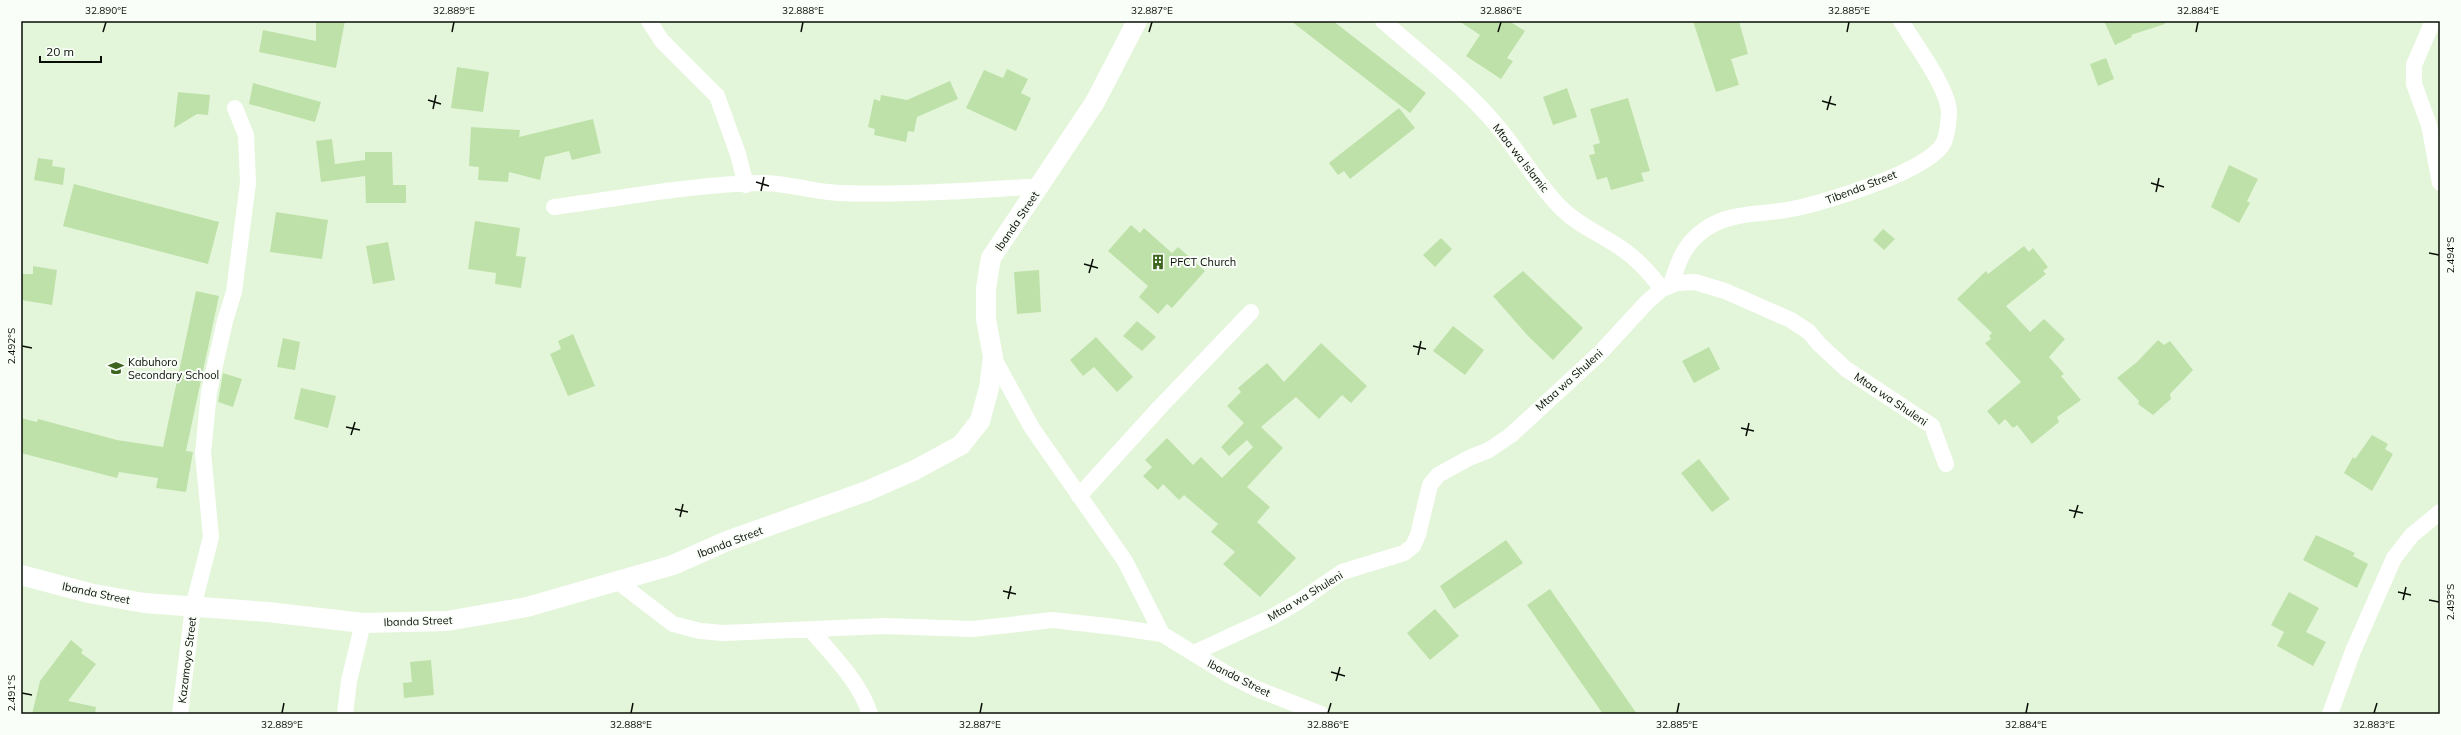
<svg xmlns="http://www.w3.org/2000/svg" width="2461" height="735" font-family="Mulish,sans-serif">
  <style>
    .building { fill: #bee1a9 }
    .lines { fill: none; stroke-linecap: round; stroke-linejoin: round }
    .minor { stroke: #fff; stroke-width: 16 }
    .tertiary { stroke: #fff; stroke-width: 20 }
    .ticks { fill: none; stroke: #090e06; stroke-width: 1.5 }
    .labels { text-anchor: middle; dominant-baseline: central; stroke-width: 4; stroke-linejoin: round; paint-order: stroke }
    .street-label { font-size: 11px; fill: #090e06; stroke: #fafef8 }
    .poi-label { font-size: 11px; fill: #090e06; stroke: #fafef8; text-anchor: start }
    .neatline { fill: none; stroke: #090e06; stroke-width: 1.5 }
    .ticks-label { font-size: 10px; text-anchor: middle; fill: #090e06 }
  </style>
  <rect width="100%" height="100%" fill="#e4f6da"/>
  <path class="building" d="M 316,21 L 345,21 L 336,68 L 259,52 L 263,30 L 316,41 Z
    M 1291,21 L 1333,21 L 1426,93 L 1410,113 Z
    M 1459,21 L 1509,21 L 1525,31 L 1507,58 L 1513,61 L 1501,79 L 1466,56 L 1480,35 Z
    M 1693,21 L 1739,21 L 1748,54 L 1731,59 L 1739,85 L 1716,92 Z
    M 2104,21 L 2164,21 L 2165,24 L 2131,35 L 2132,37 L 2115,45 Z
    M 2106,58 L 2114,79 L 2098,86 L 2090,64 Z
    M 457,67 L 489,72 L 483,112 L 451,108 Z
    M 1007,69 L 1028,79 L 1021,93 L 1031,98 L 1016,131 L 966,108 L 984,70 L 1003,78 Z
    M 950,81 L 958,99 L 917,117 L 914,132 L 908,131 L 906,142 L 874,135 L 875,129 L 868,127 L 874,99 L 880,101 L 881,95 L 907,100 Z
    M 253,83 L 321,102 L 315,122 L 249,104 Z
    M 1567,88 L 1577,117 L 1553,125 L 1543,97 Z
    M 178,92 L 210,95 L 208,115 L 197,114 L 174,128 Z
    M 1628,98 L 1650,171 L 1641,173 L 1644,181 L 1611,190 L 1607,177 L 1597,180 L 1589,155 L 1595,154 L 1593,145 L 1600,143 L 1590,109 Z
    M 1399,108 L 1415,128 L 1350,179 L 1344,171 L 1338,175 L 1329,163 Z
    M 593,119 L 601,153 L 572,160 L 569,151 L 545,157 L 540,180 L 509,172 L 508,182 L 478,180 L 479,167 L 469,166 L 471,127 L 520,130 L 519,137 Z
    M 332,139 L 335,164 L 365,160 L 365,152 L 392,152 L 393,185 L 406,185 L 406,203 L 366,203 L 365,176 L 321,182 L 316,141 Z
    M 38,158 L 53,160 L 52,166 L 65,168 L 63,185 L 34,180 Z
    M 2229,165 L 2258,179 L 2247,201 L 2250,203 L 2239,223 L 2211,207 Z
    M 74,184 L 219,222 L 208,264 L 63,226 Z
    M 276,212 L 328,220 L 322,259 L 270,252 Z
    M 475,221 L 520,228 L 516,256 L 526,257 L 521,288 L 495,284 L 496,273 L 468,269 Z
    M 1131,225 L 1140,233 L 1144,228 L 1172,253 L 1178,247 L 1205,271 L 1172,308 L 1167,304 L 1158,314 L 1139,297 L 1148,286 L 1108,251 Z
    M 1883,229 L 1895,239 L 1884,250 L 1873,240 Z
    M 1441,238 L 1452,249 L 1435,267 L 1423,255 Z
    M 388,242 L 395,280 L 373,284 L 366,246 Z
    M 2024,246 L 2029,252 L 2033,248 L 2048,267 L 2043,271 L 2046,274 L 2006,306 L 2030,332 L 2044,319 L 2065,339 L 2049,357 L 2064,374 L 2061,376 L 2081,400 L 2057,417 L 2059,422 L 2032,444 L 2017,425 L 2013,428 L 2005,419 L 1999,425 L 1987,411 L 2021,382 L 1985,343 L 1991,339 L 1989,336 L 1992,333 L 1957,299 L 1986,271 L 1988,274 Z
    M 33,266 L 57,270 L 52,305 L 21,300 L 21,274 L 33,274 Z
    M 1039,270 L 1041,312 L 1017,314 L 1014,272 Z
    M 1523,271 L 1583,328 L 1553,360 L 1528,336 L 1493,296 Z
    M 196,291 L 219,296 L 186,451 L 193,452 L 186,492 L 156,488 L 158,478 L 119,472 L 117,478 L 21,453 L 21,418 L 37,422 L 38,419 L 117,440 L 163,447 Z
    M 1137,321 L 1156,337 L 1142,351 L 1123,336 Z
    M 1453,326 L 1484,350 L 1465,375 L 1433,351 Z
    M 573,334 L 595,386 L 568,396 L 550,354 L 561,349 L 558,341 Z
    M 1096,337 L 1133,377 L 1117,392 L 1094,367 L 1083,376 L 1070,360 Z
    M 283,338 L 300,342 L 295,370 L 277,367 Z
    M 2158,340 L 2164,345 L 2170,341 L 2193,370 L 2170,394 L 2171,399 L 2153,415 L 2138,404 L 2139,401 L 2117,378 L 2137,362 Z
    M 1321,343 L 1367,386 L 1351,403 L 1342,395 L 1319,419 L 1296,397 L 1261,427 L 1283,448 L 1247,487 L 1270,507 L 1257,522 L 1296,558 L 1260,597 L 1223,564 L 1235,552 L 1211,532 L 1218,524 L 1184,495 L 1179,500 L 1163,484 L 1158,490 L 1143,476 L 1152,467 L 1145,460 L 1167,438 L 1193,465 L 1201,457 L 1222,478 L 1253,447 L 1247,440 L 1229,456 L 1221,447 L 1244,423 L 1227,406 L 1241,392 L 1238,388 L 1267,363 L 1284,382 Z
    M 1709,347 L 1720,369 L 1694,383 L 1682,361 Z
    M 223,373 L 242,379 L 233,407 L 218,402 Z
    M 301,388 L 336,396 L 328,428 L 294,419 Z
    M 2372,435 L 2388,444 L 2385,449 L 2393,454 L 2372,491 L 2344,473 L 2353,457 L 2355,459 Z
    M 1699,459 L 1730,499 L 1712,512 L 1681,473 Z
    M 2316,535 L 2355,553 L 2353,556 L 2368,564 L 2357,588 L 2303,560 Z
    M 1506,540 L 1523,563 L 1454,609 L 1440,586 Z
    M 1550,589 L 1637,714 L 1603,714 L 1527,605 Z
    M 2289,592 L 2319,608 L 2306,632 L 2326,642 L 2313,666 L 2277,646 L 2284,632 L 2271,625 Z
    M 1435,609 L 1459,636 L 1430,660 L 1407,633 Z
    M 71,640 L 83,650 L 81,653 L 96,664 L 68,701 L 96,707 L 95,714 L 32,714 L 40,681 Z
    M 431,660 L 434,695 L 404,698 L 403,683 L 412,682 L 410,662 Z"/>
  <g class="lines">
    <path class="minor" d="M 649,21 L 662,41 L 717,96 L 738,154 L 746,185
      M 1383,21 C 1423,56 1469,90 1502,132 C 1522,157 1538,185 1561,208 C 1581,228 1608,237 1629,254 C 1642,264 1652,276 1662,289
      M 2433,21 L 2414,65 L 2414,84 L 2429,125 L 2440,183
      M 554,207 C 623,198 693,184 762,183 C 788,183 814,192 840,193 C 902,195 966,191 1028,187 L 1036,192
      M 1671,285 C 1678,262 1684,244 1704,230 C 1730,211 1762,215 1792,209 C 1823,203 1931,171 1944,142 C 1947,135 1949,119 1949,112 C 1948,87 1914,43 1901,21
      M 993,357 L 1032,428 L 1125,561 L 1162,634
      M 1079,496 L 1160,407 L 1251,312
      M 617,581 L 673,624 L 700,631 L 724,633 L 884,626 L 973,629 L 1053,620 L 1115,627 L 1162,634 L 1227,674 L 1257,689 L 1321,714
      M 812,631 C 833,656 860,682 870,714
      M 1194,653 L 1272,617 L 1298,602 L 1342,572 L 1404,553 L 1413,546 L 1418,535 L 1430,485 L 1438,475 L 1469,458 L 1489,450 L 1511,435 L 1600,353 L 1647,302 L 1662,289 L 1677,283 L 1695,282 L 1725,291 L 1791,320 L 1809,332 L 1819,344 L 1846,369 L 1932,426 L 1946,464
      M 180,714 L 193,607 L 211,537 L 203,453 L 209,392 L 225,321 L 234,292 L 248,183 L 246,135 L 235,108
      M 345,714 L 349,681 L 363,623
      M 2330,714 L 2353,651 L 2394,558 L 2412,535 L 2440,512"/>
    <path class="tertiary" d="M 21,575 L 89,593 L 144,603 L 268,612 L 363,623 L 447,621 L 527,607 L 673,565 L 727,541 L 867,491 L 915,470 L 961,445 L 980,421 L 989,388 L 993,357 L 986,319 L 986,288 L 991,258 L 1095,102 L 1137,21"/>
  </g>
  <path class="ticks" d="M 103,32 L 106,22M 452,32 L 454,22M 801,32 L 803,22M 1149,32 L 1152,22M 1498,32 L 1501,22M 1847,32 L 1849,22M 2196,32 L 2198,22M 428,100 L 441,104M 1822,101 L 1836,105M 433,109 L 436,95M 1827,110 L 1831,96M 756,182 L 769,186M 2151,183 L 2164,187M 761,191 L 764,177M 2156,192 L 2159,178M 2429,253 L 2439,255M 1084,264 L 1098,268M 1089,273 L 1093,259M 22,346 L 32,348M 1413,346 L 1426,349M 1418,355 L 1421,341M 346,427 L 360,430M 1741,428 L 1754,431M 351,435 L 355,422M 1746,436 L 1749,423M 675,509 L 688,512M 2069,510 L 2083,513M 680,517 L 683,504M 2074,518 L 2078,505M 1003,591 L 1016,594M 2398,592 L 2411,595M 1008,599 L 1011,586M 2403,600 L 2406,587M 2429,600 L 2439,602M 1331,672 L 1345,676M 1336,681 L 1340,667M 22,693 L 32,695M 282,713 L 284,703M 631,713 L 633,703M 980,713 L 982,703M 1328,713 L 1331,703M 1677,713 L 1679,703M 2026,713 L 2028,703M 2374,713 L 2377,703"/>
  <defs>
    <symbol id="building-bare" viewBox="-9 -9 18 18"><path d="M-4-6H4V6H1V3H-1V6H-4ZM-2.5-4.3h1.7v1.8h-1.7ZM.8-4.3h1.7v1.8H.8ZM-2.5-1h1.7V.8h-1.7ZM.8-1h1.7V.8H.8Z" fill="#3e651f" stroke="#fafef8" stroke-width="2.5" paint-order="stroke"/></symbol>
    <symbol id="school-bare" viewBox="-9 -9 18 18"><path d="M0-5L7-2L0 1L-7-2ZM-4 1L0 2.5L4 1V4Q0 6-4 4Z" fill="#3e651f" stroke="#fafef8" stroke-width="2.5" paint-order="stroke"/></symbol>
  </defs>
  <g fill-rule="evenodd">
    <use href="#building-bare" x="1147" y="251" width="22" height="22"/>
    <use href="#school-bare" x="105" y="357" width="22" height="22"/>
  </g>
  <g class="labels">
    <g class="street-label">
      <text transform="translate(1521 158) rotate(52)">Mtaa wa Islamic</text>
      <text transform="translate(1861 187) rotate(-21)">Tibenda Street</text>
      <text transform="translate(1017 221) rotate(-56)">Ibanda Street</text>
      <text transform="translate(1569 380) rotate(-42)">Mtaa wa Shuleni</text>
      <text transform="translate(1891 399) rotate(34)">Mtaa wa Shuleni</text>
      <text transform="translate(730 542) rotate(-21)">Ibanda Street</text>
      <text transform="translate(96 593) rotate(12)">Ibanda Street</text>
      <text transform="translate(1305 596) rotate(-31)">Mtaa wa Shuleni</text>
      <text transform="translate(418 621) rotate(-2)">Ibanda Street</text>
      <text transform="translate(187 660) rotate(-83)">Kazamoyo Street</text>
      <text transform="translate(1239 678) rotate(27)">Ibanda Street</text>
    </g>
    <g class="poi-label">
      <text x="1170" y="262">PFCT Church</text>
      <text x="128" y="362">Kabuhoro<tspan x="128" dy="13">Secondary School</tspan></text>
    </g>
  </g>
  <rect width="2461" height="735" fill="none" stroke="#fafef8" stroke-width="44"/>
  <path d="M40 56v6h61v-6" fill="none" stroke="#090e06" stroke-width="2"/>
  <text x="46" y="56" font-size="12" fill="#090e06" stroke="#fafef8" stroke-width="3" paint-order="stroke">20 m</text>
  <rect x="22" y="22" width="2417" height="691" class="neatline"/>
  <g class="ticks-label">
    <text x="106" y="14">32.890°E</text>
    <text x="454" y="14">32.889°E</text>
    <text x="803" y="14">32.888°E</text>
    <text x="1152" y="14">32.887°E</text>
    <text x="1501" y="14">32.886°E</text>
    <text x="1849" y="14">32.885°E</text>
    <text x="2198" y="14">32.884°E</text>
    <text transform="translate(2450 255) rotate(-90)" y="4">2.494°S</text>
    <text transform="translate(11 346) rotate(-90)" y="4">2.492°S</text>
    <text transform="translate(2450 602) rotate(-90)" y="4">2.493°S</text>
    <text transform="translate(11 693) rotate(-90)" y="4">2.491°S</text>
    <text x="282" y="728">32.889°E</text>
    <text x="631" y="728">32.888°E</text>
    <text x="980" y="728">32.887°E</text>
    <text x="1328" y="728">32.886°E</text>
    <text x="1677" y="728">32.885°E</text>
    <text x="2026" y="728">32.884°E</text>
    <text x="2374" y="728">32.883°E</text>
  </g>
</svg>
